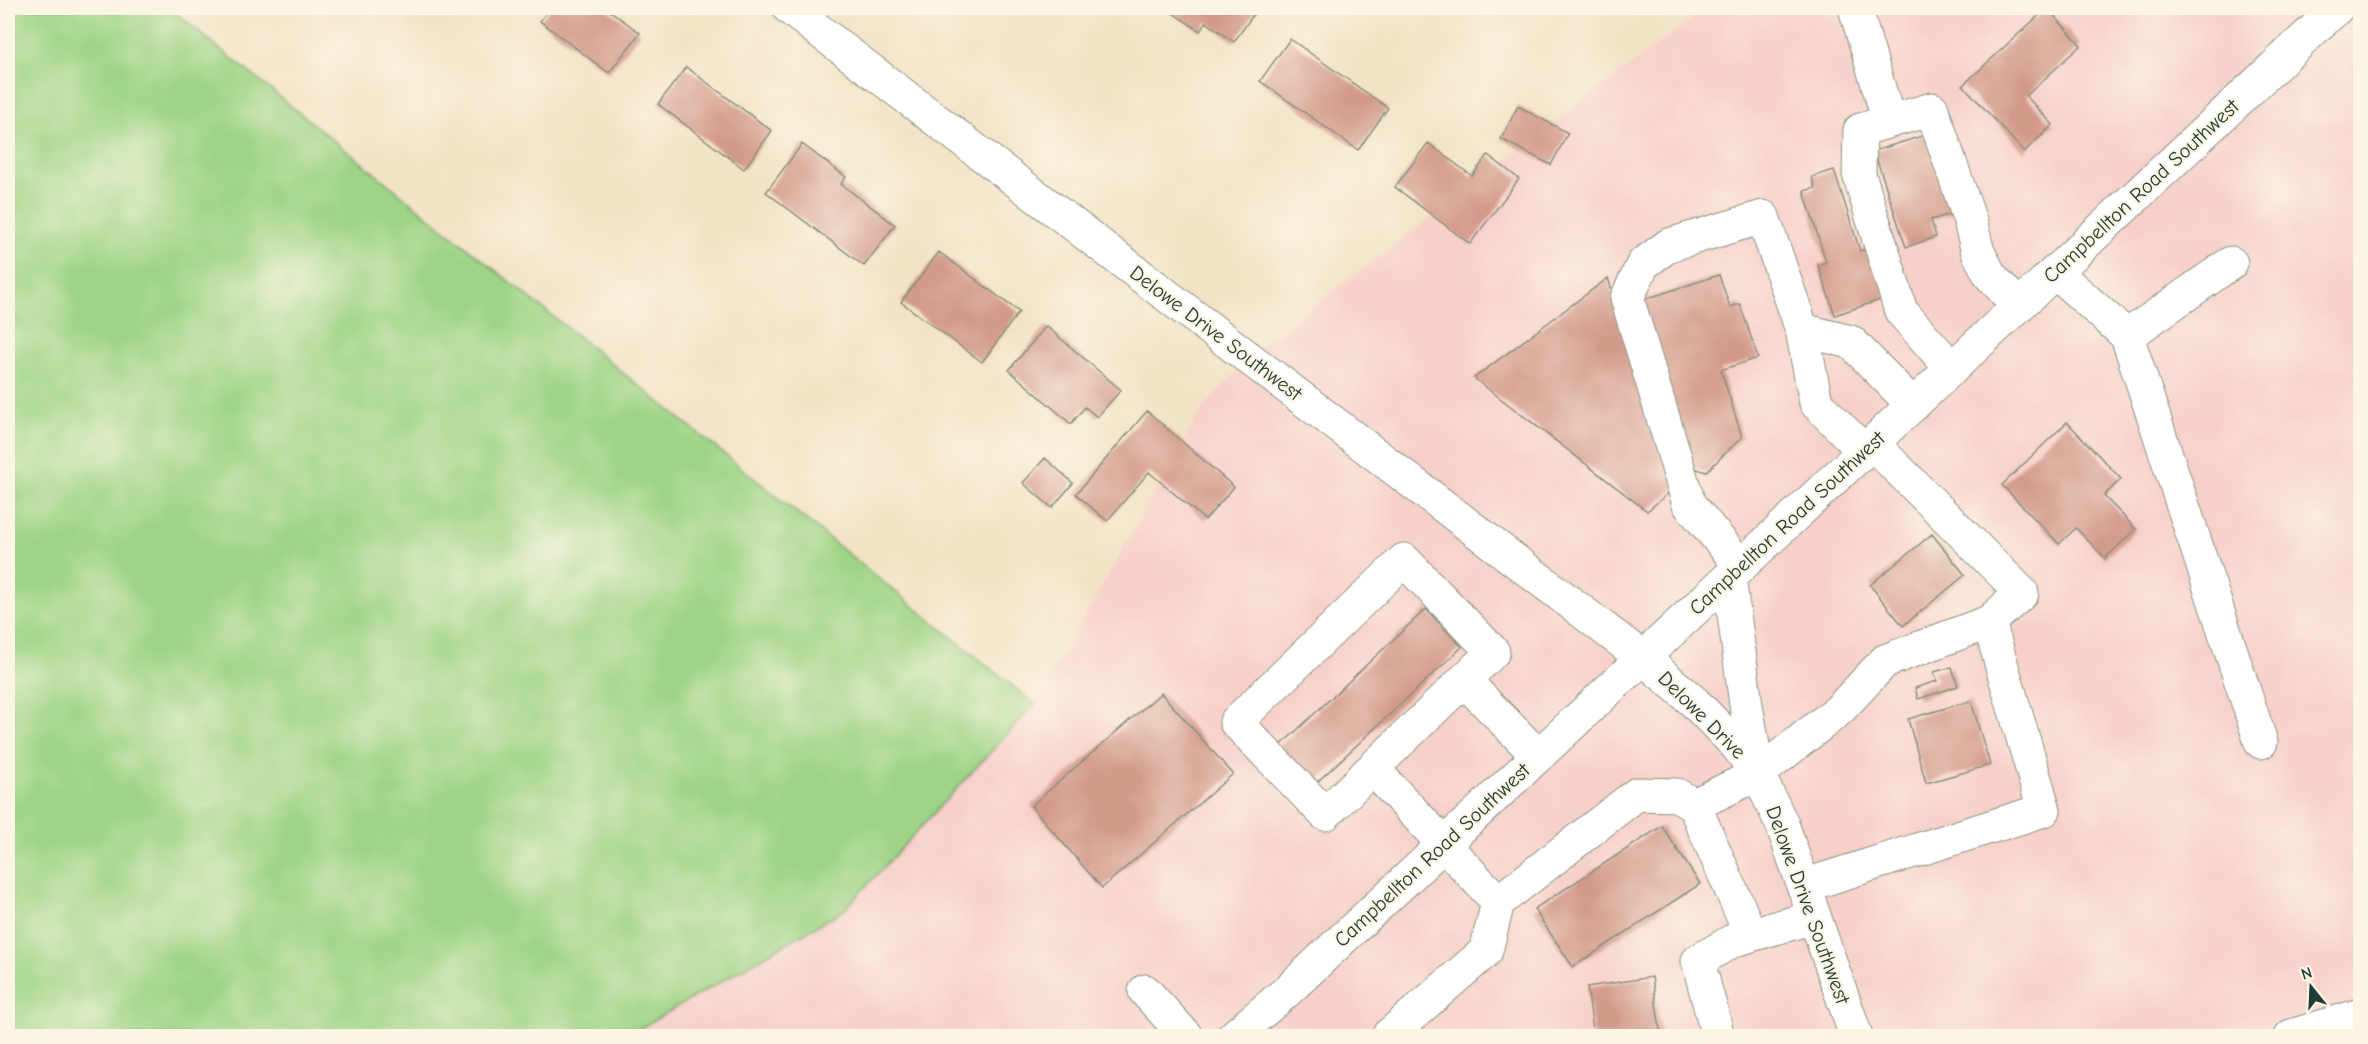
<svg xmlns="http://www.w3.org/2000/svg" width="2368" height="1044" font-family="'Comic Neue',sans-serif">
  <style>
    .built { fill: #f7d0ca }
    .green { fill: #9ed485; stroke: #5e885c; stroke-width: 1.5 }
    .building { fill: #d39a8b }
    .lines { fill: none; stroke-linecap: round; stroke-linejoin: round }
    .minor-casing { stroke: #89907d; stroke-width: 35 }
    .major-casing { stroke: #89907d; stroke-width: 35 }
    .minor { stroke: #fff; stroke-width: 33 }
    .major { stroke: #fff; stroke-width: 33 }
    .labels { text-anchor: middle; dominant-baseline: central; stroke-width: 4.5; stroke-linejoin: round; paint-order: stroke }
    .street-label { font-size: 21px; fill: #1f3d34; stroke: #fcf5e5 }
  </style>
  <rect width="100%" height="100%" fill="#fcf5e5"/>
  <filter id="ink" filterUnits="userSpaceOnUse"><feTurbulence type="fractalNoise" baseFrequency=".0167" numOctaves="2"/><feDisplacementMap in="SourceGraphic" scale="12" xChannelSelector="R" yChannelSelector="G"/><feConvolveMatrix kernelMatrix="1 2 1 2 8 2 1 2 1" color-interpolation-filters="sRGB"/></filter>
  <filter id="wash" filterUnits="userSpaceOnUse"><feTurbulence type="fractalNoise" baseFrequency=".008" numOctaves="4" result="noise"/><feDisplacementMap in="SourceGraphic" scale="24" xChannelSelector="R" yChannelSelector="G"/><feGaussianBlur stdDeviation="1.35" result="paint"/><feColorMatrix in="noise" values="0 0 0 0 0 0 0 0 0 0 0 0 0 0 0 0 0 1.4 0 .05"/><feComposite in="paint" operator="in"/></filter>
  <g filter="url(#wash)">
    <rect width="100%" height="100%" fill="#f3e3c6"/>
    <path class="built" d="M 1706,8 L 2360,8 L 2360,1036 L 627,1036 L 844,910 L 1035,704 L 1201,411 L 1255,351 Z"/>
    <path class="green" d="M 8,8 L 169,8 L 1035,704 L 844,910 L 627,1036 L 8,1036 Z"/>
    <g id="blocks">
      <path class="building" d="M 550,8 L 606,8 L 640,33 L 609,73 L 540,21 Z
        M 1165,8 L 1258,8 L 1234,42 L 1206,22 L 1200,31 Z
        M 2047,8 L 2081,45 L 2026,96 L 2053,125 L 2024,152 L 1963,85 Z
        M 1290,39 L 1388,108 L 1358,150 L 1260,81 Z
        M 686,67 L 772,131 L 744,169 L 658,104 Z
        M 1518,106 L 1568,133 L 1551,165 L 1501,139 Z
        M 1938,131 L 1963,210 L 1931,220 L 1936,237 L 1906,247 L 1874,151 Z
        M 1428,143 L 1472,176 L 1488,155 L 1519,179 L 1470,244 L 1395,187 Z
        M 802,144 L 846,177 L 841,184 L 895,225 L 864,266 L 766,192 Z
        M 1834,170 L 1860,251 L 1870,248 L 1886,298 L 1835,315 L 1818,265 L 1826,262 L 1804,191 L 1815,188 L 1812,177 Z
        M 939,252 L 1019,312 L 982,362 L 901,302 Z
        M 1719,275 L 1730,307 L 1740,304 L 1758,358 L 1721,370 L 1742,437 L 1706,472 L 1685,465 L 1642,300 Z
        M 1608,278 L 1677,486 L 1647,511 L 1474,378 Z
        M 1046,326 L 1121,390 L 1097,417 L 1085,407 L 1071,424 L 1009,370 Z
        M 1147,411 L 1234,487 L 1205,520 L 1149,472 L 1107,521 L 1076,494 Z
        M 2067,422 L 2121,479 L 2104,496 L 2136,529 L 2105,558 L 2076,528 L 2059,544 L 2002,485 Z
        M 1045,458 L 1073,483 L 1052,508 L 1023,483 Z
        M 1932,534 L 1965,575 L 1903,626 L 1870,585 Z
        M 1426,609 L 1462,647 L 1315,784 L 1280,746 Z
        M 1952,667 L 1958,686 L 1918,699 L 1915,688 L 1937,681 L 1934,672 Z
        M 1161,693 L 1233,774 L 1102,888 L 1031,806 Z
        M 1971,701 L 1990,765 L 1926,783 L 1908,719 Z
        M 1662,826 L 1700,884 L 1573,967 L 1534,909 Z
        M 1652,977 L 1661,1036 L 1594,1036 L 1587,987 Z"/>
    </g>
  </g>
  <g filter="url(#ink)">
    <use href="#blocks" fill-opacity="0" stroke="#89907d" stroke-width="1.5"/>
    <g class="lines">
      <defs>
        <path id="minor" d="M 789,8 L 1643,658 L 1693,701 L 1737,746 L 1758,774 L 1782,824 L 1856,1036
          M 1855,8 L 1889,121
          M 2055,272 L 2127,336 L 2261,742
          M 1802,330 L 1851,342 L 1913,405
          M 2127,336 L 2231,263
          M 1952,369 L 1901,311 L 1859,174 L 1860,130 L 1932,109 L 1970,221 L 1978,252 L 1990,275 L 2018,306
          M 1404,560 L 1493,652 L 1325,814 L 1236,722 Z
          M 1741,566 L 1689,504 L 1627,298 L 1643,264 L 1669,245 L 1763,217 L 1802,330 L 1816,403 L 1864,451
          M 1464,680 L 1538,756
          M 1373,769 L 1498,902 L 1637,794 L 1677,795 L 1694,805 L 1751,935 L 1814,917
          M 1694,805 L 1758,774 L 1839,710 L 1885,661 L 1989,622 L 2022,593 L 1872,443
          M 1803,886 L 2044,810 L 1989,622
          M 1145,991 L 1186,1036
          M 1388,1036 L 1486,951 L 1498,902
          M 1718,1036 L 1698,961 L 1732,941 L 1751,935
          M 2291,1036 L 2360,1015"/>
        <path id="major" d="M 1729,577 L 1746,705 L 1758,774
          M 1234,1036 L 1286,992 L 1538,756 L 2337,8"/>
      </defs>
      <use href="#minor" class="minor-casing"/>
      <use href="#major" class="major-casing"/>
      <use href="#minor" class="minor"/>
      <use href="#major" class="major"/>
    </g>
  </g>
  <g class="labels">
    <g class="street-label">
      <text transform="translate(2141 191) rotate(-43)">Campbellton Road Southwest</text>
      <text transform="translate(1216 333) rotate(37)">Delowe Drive Southwest</text>
      <text transform="translate(1787 523) rotate(-43)">Campbellton Road Southwest</text>
      <text transform="translate(1702 715) rotate(45)">Delowe Drive</text>
      <text transform="translate(1432 855) rotate(-43)">Campbellton Road Southwest</text>
      <text transform="translate(1808 905) rotate(70)">Delowe Drive Southwest</text>
    </g>
  </g>
  <rect width="2368" height="1044" fill="none" stroke="#fcf5e5" stroke-width="30"/>
  <g transform="translate(2311 987) rotate(342)" stroke="#fcf5e5" stroke-width="4.5" paint-order="stroke">
  <path d="M0-4.5L10 22L0 15L-10 22Z" fill="#1f3d34"/>
  <text y="-9" font-size="16" font-weight="bold" text-anchor="middle" fill="#1f3d34">N</text>
  </g>
</svg>
